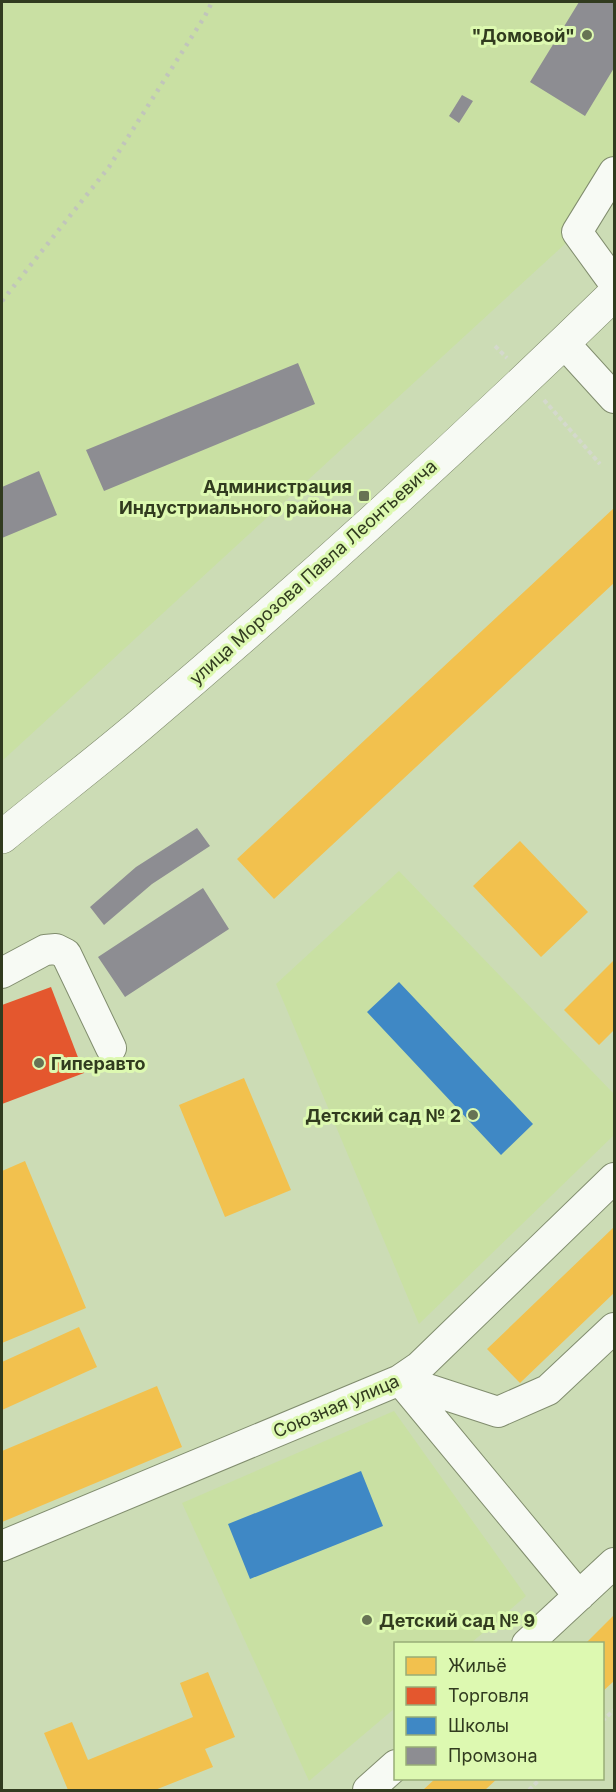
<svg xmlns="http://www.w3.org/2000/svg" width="616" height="1792" font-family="Inter,sans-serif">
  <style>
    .built { fill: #c9e0a3 }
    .homes { fill: #f2c14e }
    .shops { fill: #e4572e }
    .schools { fill: #3f88c5 }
    .industry { fill: #8d8d92 }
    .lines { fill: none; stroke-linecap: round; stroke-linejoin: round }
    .minor-casing { stroke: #818d6e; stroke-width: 32 }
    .major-casing { stroke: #818d6e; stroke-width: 34 }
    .path { stroke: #d4d9cc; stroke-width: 4; stroke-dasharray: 4.5 3; stroke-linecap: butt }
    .minor { stroke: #f7faf4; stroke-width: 30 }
    .major { stroke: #f7faf4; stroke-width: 33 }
    .rail { stroke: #c1c5bb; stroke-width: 4.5; stroke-dasharray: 3 6; stroke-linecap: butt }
    .poi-dot { fill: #677354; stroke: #ddf9b1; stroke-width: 2 }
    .labels { text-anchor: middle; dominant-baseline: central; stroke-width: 6; stroke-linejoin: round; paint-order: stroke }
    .poi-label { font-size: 18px; font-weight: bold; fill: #313b1f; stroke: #ddf9b1; text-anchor: end }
    .street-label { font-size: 18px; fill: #313b1f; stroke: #ddf9b1 }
  </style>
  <rect width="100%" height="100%" fill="#ccdcb5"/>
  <path class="built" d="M 2,2 L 614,2 L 614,199 L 2,761 Z
    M 399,871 L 614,1094 L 614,1135 L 419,1324 L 276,984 Z
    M 394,1411 L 526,1596 L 471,1643 L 396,1644 L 395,1708 L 309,1781 L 182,1503 Z"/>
  <path class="homes" d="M 614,508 L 614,583 L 274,899 L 237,859 Z
    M 520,841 L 588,912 L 541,957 L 473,886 Z
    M 614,960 L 614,1030 L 599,1045 L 564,1010 Z
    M 244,1078 L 291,1190 L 225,1217 L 179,1105 Z
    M 25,1161 L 86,1308 L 2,1343 L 2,1171 Z
    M 614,1227 L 614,1293 L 520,1383 L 487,1349 Z
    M 79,1327 L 97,1367 L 2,1410 L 2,1362 Z
    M 157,1386 L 182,1447 L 2,1522 L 2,1451 Z
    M 614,1615 L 614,1681 L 602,1692 L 602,1644 L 585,1644 Z
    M 208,1672 L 235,1737 L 205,1749 L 213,1767 L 155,1790 L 68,1790 L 44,1733 L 72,1722 L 88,1760 L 193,1717 L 180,1683 Z
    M 436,1778 L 498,1778 L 485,1790 L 423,1790 Z"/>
  <path class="shops" d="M 51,987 L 84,1073 L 2,1104 L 2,1005 Z"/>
  <path class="schools" d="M 399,982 L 533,1124 L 501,1155 L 367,1012 Z
    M 361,1471 L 383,1526 L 250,1579 L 228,1524 Z"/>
  <path class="industry" d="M 579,2 L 614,2 L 614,68 L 585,116 L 530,82 Z
    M 462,95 L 473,101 L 459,123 L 449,116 Z
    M 298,363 L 315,404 L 104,491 L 86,450 Z
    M 39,471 L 57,515 L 2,538 L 2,487 Z
    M 197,828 L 210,846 L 152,884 L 104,925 L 90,907 L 136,867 Z
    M 203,888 L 229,929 L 125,997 L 98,957 Z"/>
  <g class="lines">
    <defs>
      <path id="minor" d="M 614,172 L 577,232 L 614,283
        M 564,343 L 614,398
        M 2,973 L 45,950 L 56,949 L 66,954 L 111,1048
        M 2,1546 L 400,1380 L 419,1367 L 614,1178
        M 579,1596 L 400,1380 L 498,1412 L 548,1390 L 614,1328
        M 527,1644 L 614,1563
        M 368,1790 L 396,1765"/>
      <path id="major" d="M 2,837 C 47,800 94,764 139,726 C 302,588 461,443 614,294"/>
    </defs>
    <use href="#minor" class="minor-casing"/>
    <use href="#major" class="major-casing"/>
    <path class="path" d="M 495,346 L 507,358
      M 544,400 L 600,464
      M 602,1721 L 614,1710
      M 529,1790 L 541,1778"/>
    <use href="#minor" class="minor"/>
    <use href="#major" class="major"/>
    <path class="rail" d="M 2,301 L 109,167 L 205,16 L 212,2"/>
  </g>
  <g class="poi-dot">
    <circle cx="587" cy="35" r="6"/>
    <rect x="358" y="490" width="12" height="12" rx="3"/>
    <circle cx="39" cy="1063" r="6"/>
    <circle cx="473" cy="1115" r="6"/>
    <circle cx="367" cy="1620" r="6"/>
  </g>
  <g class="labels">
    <g class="poi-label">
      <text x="575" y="35">"Домовой"</text>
      <text x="352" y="486">Администрация<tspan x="352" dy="21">Индустриального района</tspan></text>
      <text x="51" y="1063" text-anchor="start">Гиперавто</text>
      <text x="461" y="1115">Детский сад № 2</text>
      <text x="379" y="1620" text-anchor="start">Детский сад № 9</text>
    </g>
    <g class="street-label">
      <text transform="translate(313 572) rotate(-42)">улица Морозова Павла Леонтьевича</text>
      <text transform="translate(336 1406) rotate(-23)">Союзная улица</text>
    </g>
  </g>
  <rect width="616" height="1792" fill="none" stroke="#313b1f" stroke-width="6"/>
  <rect x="394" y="1642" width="210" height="138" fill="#ddf9b1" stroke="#98ad77" stroke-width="1.5"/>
  <rect x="406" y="1657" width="30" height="18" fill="#f2c14e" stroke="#98ad77" stroke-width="1.5"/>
  <text x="448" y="1672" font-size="18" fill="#313b1f">Жильё</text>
  <rect x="406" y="1687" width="30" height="18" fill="#e4572e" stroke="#98ad77" stroke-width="1.5"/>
  <text x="448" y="1702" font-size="18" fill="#313b1f">Торговля</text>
  <rect x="406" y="1717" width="30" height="18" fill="#3f88c5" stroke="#98ad77" stroke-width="1.5"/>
  <text x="448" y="1732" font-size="18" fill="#313b1f">Школы</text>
  <rect x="406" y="1747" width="30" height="18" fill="#8d8d92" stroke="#98ad77" stroke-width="1.5"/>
  <text x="448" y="1762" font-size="18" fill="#313b1f">Промзона</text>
</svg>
